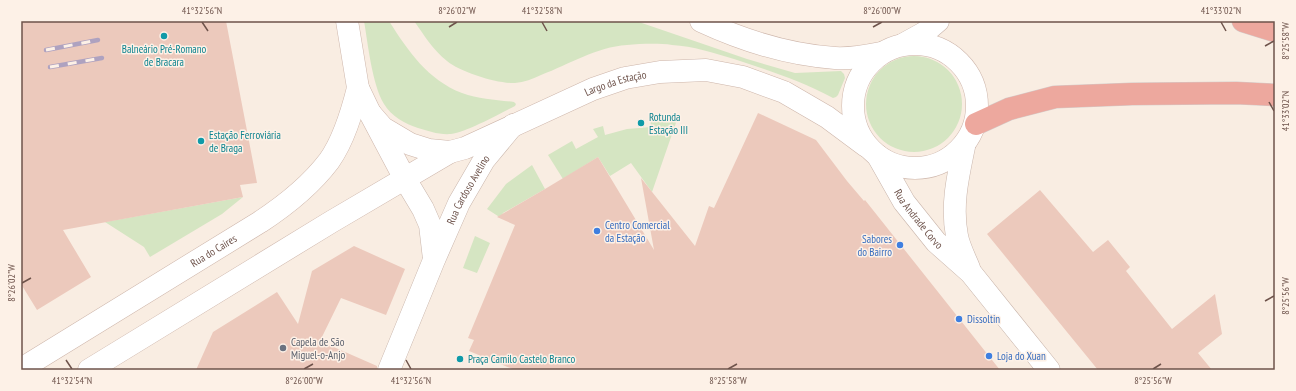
<svg xmlns="http://www.w3.org/2000/svg" width="1296" height="391" font-family="'PT Sans Narrow',sans-serif">
  <style>
    .green { fill: #d5e5c2 }
    .building { fill: #ecc9bc }
    .lines { fill: none; stroke-linecap: round; stroke-linejoin: round }
    .street-casing { stroke: #c8b4aa; stroke-width: 23 }
    .secondary-casing { stroke: #cdb5aa; stroke-width: 23 }
    .highway-casing { stroke: #d4cbc9; stroke-width: 23 }
    .street { stroke: #fff; stroke-width: 22 }
    .secondary { stroke: #fff; stroke-width: 22 }
    .highway { stroke: #eda89e; stroke-width: 22 }
    .rail-casing { stroke: #aea2c0; stroke-width: 4.5 }
    .rail { stroke: #fdf1e7; stroke-width: 3; stroke-dasharray: 9; stroke-linecap: butt }
    .ticks { fill: none; stroke: #6e534b; stroke-width: 1.5 }
    .culture-dot { fill: #0f9aa8; stroke: #fdf1e7; stroke-width: 1.5 }
    .shop-dot { fill: #3f7fe0; stroke: #fdf1e7; stroke-width: 1.5 }
    .worship-dot { fill: #6b7280; stroke: #fdf1e7; stroke-width: 1.5 }
    .labels { text-anchor: middle; dominant-baseline: central; stroke-width: 3; stroke-linejoin: round; paint-order: stroke }
    .culture-label { font-size: 11px; fill: #0d838f; stroke: #fdf1e7; text-anchor: start }
    .street-label { font-size: 11px; fill: #6e534b; stroke: #fdf1e7 }
    .shop-label { font-size: 11px; fill: #366cbe; stroke: #fdf1e7; text-anchor: start }
    .worship-label { font-size: 11px; fill: #5b616d; stroke: #fdf1e7; text-anchor: start }
    .neatline { fill: none; stroke: #6e534b; stroke-width: 1.5 }
    .ticks-label { font-size: 10px; text-anchor: middle; fill: #6e534b }
  </style>
  <rect width="100%" height="100%" fill="#f9ede2"/>
  <path class="green" d="M 364,21 L 389,21 C 408,51 428,80 462,93 C 479,99 497,100 514,102 L 516,104 L 515,106 C 499,114 467,132 451,134 C 439,135 428,131 418,128 C 405,124 391,116 384,104 C 372,84 368,44 364,21 Z
    M 414,21 L 636,21 L 747,59 L 795,73 L 841,71 L 844,74 L 845,78 L 838,95 L 836,97 L 833,98 C 801,81 768,70 734,59 C 714,53 693,46 672,45 C 658,43 640,44 627,45 C 596,47 570,64 541,75 C 533,79 524,82 515,83 C 498,84 460,72 447,61 C 433,50 424,35 414,21 Z
    M866 104a48 48 0 1 1 96 0a48 48 0 1 1-96 0Z
    M 679,114 L 652,192 L 631,163 L 610,176 L 598,157 L 563,179 L 548,155 L 572,141 L 576,149 L 598,137 L 593,129 L 603,126 L 605,135 L 627,129 L 651,127 L 650,118 Z
    M 532,165 L 545,189 L 503,213 L 501,218 L 487,209 L 506,184 Z
    M 243,197 L 222,214 L 150,257 L 144,247 L 105,222 Z
    M 475,236 L 490,243 L 477,273 L 463,268 Z"/>
  <path class="building" d="M 21,21 L 226,21 L 257,183 L 240,185 L 243,197 L 63,230 L 91,277 L 37,310 L 21,284 Z
    M 758,113 L 816,140 L 847,181 L 864,201 L 865,200 L 1000,370 L 515,370 L 469,351 L 474,340 L 468,338 L 515,225 L 497,217 L 545,189 L 598,157 L 654,250 L 641,178 L 695,246 L 709,206 L 714,208 Z
    M 1040,190 L 1093,252 L 1108,240 L 1130,267 L 1126,271 L 1172,329 L 1215,294 L 1222,334 L 1198,353 L 1212,370 L 1098,370 L 987,234 Z
    M 354,246 L 405,269 L 386,315 L 341,298 L 320,341 L 377,366 L 377,370 L 196,370 L 213,332 L 277,292 L 298,324 L 312,271 Z"/>
  <g class="lines">
    <defs>
      <g id="street">
        <path d="M 904,44 L 924,33 L 938,21"/>
        <path d="M 964,147 C 958,176 951,206 957,236 C 959,247 965,258 969,268"/>
        <path id="s1" d="M 878,156 L 904,202 L 936,242 L 971,273 L 1049,370"/>
        <path d="M 405,179 L 423,209 L 430,225 L 434,259"/>
        <path id="s2" d="M 389,370 L 434,260 L 459,203 L 484,160 L 513,125"/>
      </g>
      <g id="secondary">
        <path d="M 347,21 L 358,88 L 370,113 L 405,179"/>
        <path d="M 701,21 C 742,40 790,55 835,58 C 851,59 866,56 881,53"/>
        <circle cx="915" cy="106" r="62"/>
        <path id="s3" d="M 370,113 L 383,128 L 410,144 L 429,150 L 450,152 L 465,148 L 593,89 L 625,78 L 660,72 L 706,70 L 743,77 L 784,92 L 827,117 L 866,146"/>
        <path id="s4" d="M 21,369 L 260,222 C 286,205 310,186 329,161 C 344,140 352,112 358,88"/>
        <path d="M 89,370 L 331,222 L 450,152"/>
      </g>
      <path id="highway" d="M 1243,21 L 1275,31
        M 976,124 L 1009,109 L 1055,97 L 1132,94 L 1236,93 L 1275,95"/>
    </defs>
    <use href="#street" class="street-casing"/>
    <use href="#secondary" class="secondary-casing"/>
    <use href="#highway" class="highway-casing"/>
    <use href="#street" class="street"/>
    <use href="#secondary" class="secondary"/>
    <use href="#highway" class="highway"/>
    <defs>
      <path id="rail" d="M 46,50 L 98,40
        M 50,67 L 102,58"/>
    </defs>
    <use href="#rail" class="rail-casing"/>
    <use href="#rail" class="rail"/>
  </g>
  <path class="ticks" d="M 202,22 L 208,31M 542,22 L 547,31M 1221,22 L 1226,31M 449,27 L 457,22M 873,27 L 882,22M 1265,46 L 1274,41M 1269,102 L 1274,111M 22,283 L 31,278M 1265,301 L 1274,296M 66,360 L 72,369M 406,360 L 411,369M 304,369 L 313,364M 728,369 L 737,364M 1153,369 L 1161,364"/>
  <g class="culture-dot">
    <circle cx="164" cy="36" r="4"/>
    <circle cx="641" cy="123" r="4"/>
    <circle cx="201" cy="141" r="4"/>
    <circle cx="460" cy="359" r="4"/>
  </g>
  <g class="shop-dot">
    <circle cx="597" cy="231" r="4"/>
    <circle cx="900" cy="245" r="4"/>
    <circle cx="959" cy="319" r="4"/>
    <circle cx="989" cy="356" r="4"/>
  </g>
  <circle class="worship-dot" cx="283" cy="348" r="4"/>
  <g class="labels">
    <g class="culture-label">
      <text x="164" y="49" text-anchor="middle">Balneário Pré-Romano<tspan x="164" dy="13">de Bracara</tspan></text>
      <text x="649" y="117">Rotunda<tspan x="649" dy="13">Estação III</tspan></text>
      <text x="209" y="135">Estação Ferroviária<tspan x="209" dy="13">de Braga</tspan></text>
      <text x="468" y="359">Praça Camilo Castelo Branco</text>
    </g>
    <g class="street-label">
      <text stroke="none"><textPath href="#s3" startOffset="272">Largo da Estação</textPath></text>
      <text stroke="none"><textPath href="#s2" startOffset="197">Rua Cardoso Avelino</textPath></text>
      <text stroke="none"><textPath href="#s1" startOffset="75">Rua Andrade Corvo</textPath></text>
      <text stroke="none"><textPath href="#s4" startOffset="226">Rua do Caires</textPath></text>
    </g>
    <g class="shop-label">
      <text x="605" y="225">Centro Comercial<tspan x="605" dy="13">da Estação</tspan></text>
      <text x="892" y="239" text-anchor="end">Sabores<tspan x="892" dy="13">do Bairro</tspan></text>
      <text x="967" y="319">Dissoltin</text>
      <text x="997" y="356">Loja do Xuan</text>
    </g>
    <g class="worship-label">
      <text x="291" y="342">Capela de São<tspan x="291" dy="13">Miguel-o-Anjo</tspan></text>
    </g>
  </g>
  <rect width="1296" height="391" fill="none" stroke="#fdf1e7" stroke-width="44"/>
  <rect x="22" y="22" width="1252" height="347" class="neatline"/>
  <g class="ticks-label">
    <text x="202" y="14">41°32'56"N</text>
    <text x="457" y="14">8°26'02"W</text>
    <text x="542" y="14">41°32'58"N</text>
    <text x="882" y="14">8°26'00"W</text>
    <text x="1221" y="14">41°33'02"N</text>
    <text transform="translate(1285 41) rotate(-90)" y="4">8°25'58"W</text>
    <text transform="translate(1285 111) rotate(-90)" y="4">41°33'02"N</text>
    <text transform="translate(11 283) rotate(-90)" y="4">8°26'02"W</text>
    <text transform="translate(1285 296) rotate(-90)" y="4">8°25'56"W</text>
    <text x="72" y="384">41°32'54"N</text>
    <text x="304" y="384">8°26'00"W</text>
    <text x="411" y="384">41°32'56"N</text>
    <text x="728" y="384">8°25'58"W</text>
    <text x="1153" y="384">8°25'56"W</text>
  </g>
</svg>
